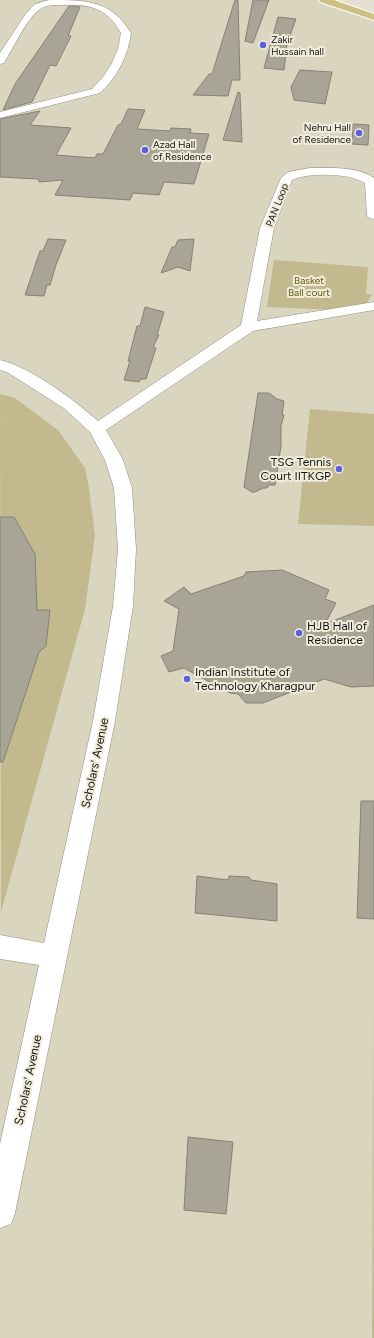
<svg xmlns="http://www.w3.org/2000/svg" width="374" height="1338" font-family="Figtree,sans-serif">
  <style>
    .built { fill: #dad5be }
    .green { fill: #c3b98f }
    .building { fill: #a8a597; stroke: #858174 }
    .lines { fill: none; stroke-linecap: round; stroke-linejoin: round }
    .minor-casing { stroke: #928f81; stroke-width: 1 }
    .major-casing { stroke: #fff; stroke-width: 2 }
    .minor { fill: #fff; fill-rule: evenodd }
    .major { fill: #cec082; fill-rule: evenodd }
    .poi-dot { fill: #5a62da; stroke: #f0edde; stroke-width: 1.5 }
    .labels { text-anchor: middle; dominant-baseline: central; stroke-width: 4; stroke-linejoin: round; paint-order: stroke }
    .far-poi-label { font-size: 10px; fill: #14130e; stroke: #f0edde; text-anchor: start }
    .far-street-label { font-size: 10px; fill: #14130e; stroke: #f0edde }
    .far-park-label { font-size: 10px; fill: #685700; stroke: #f0edde }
    .poi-label { font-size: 12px; fill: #14130e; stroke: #f0edde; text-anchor: start }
    .street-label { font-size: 12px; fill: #14130e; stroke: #f0edde }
  </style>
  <rect width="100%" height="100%" fill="#e3e0d1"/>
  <path class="built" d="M 0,0 L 315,0 L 374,20 L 374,1338 L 0,1338 Z"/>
  <path class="green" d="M 274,260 L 368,267 L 366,294 L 372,294 L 366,305 L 340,310 L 267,307 Z
    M 0,394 L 15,398 L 58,430 L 85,468 L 89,488 L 95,536 L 85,609 L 1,912 Z
    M 310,409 L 374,414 L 374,526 L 298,524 Z
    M 373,1001 L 374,1338 L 372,1338 Z"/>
  <path class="building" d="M 235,0 L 238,0 L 240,80 L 232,80 L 228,96 L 193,95 L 209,74 L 212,74 Z
    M 253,0 L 269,0 L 253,43 L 245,41 Z
    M 69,6 L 80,7 L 68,36 L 71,36 L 56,66 L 50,65 L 32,102 L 3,110 L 15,84 Z
    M 278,17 L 296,19 L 287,44 L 284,70 L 264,68 Z
    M 300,70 L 332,72 L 325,104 L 294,100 L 291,87 Z
    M 238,92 L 240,93 L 242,142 L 223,140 Z
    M 128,109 L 145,110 L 137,129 L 170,131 L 171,128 L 191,129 L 190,133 L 209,134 L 194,184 L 164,182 L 159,195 L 133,193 L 130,200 L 55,195 L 63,180 L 39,182 L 38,179 L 0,177 L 0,119 L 40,111 L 30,125 L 71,128 L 56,155 L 95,158 L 97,154 L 103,154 L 118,125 L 121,124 Z
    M 353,124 L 369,125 L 368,145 L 352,144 Z
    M 48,239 L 66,240 L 56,265 L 50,285 L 47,285 L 44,296 L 25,295 L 40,251 L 43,251 Z
    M 194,239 L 190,271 L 178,267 L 161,273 L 172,247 L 175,247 L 178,240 Z
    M 145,307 L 164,312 L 157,335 L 159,335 L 153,347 L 156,348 L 146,379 L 141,379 L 139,382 L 124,380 L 130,361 L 128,361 L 137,326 L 140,326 Z
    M 258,393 L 269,393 L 277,399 L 284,401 L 282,415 L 284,415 L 281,426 L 281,446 L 275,485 L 269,485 L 267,488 L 263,488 L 255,492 L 252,492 L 244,487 Z
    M 0,517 L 14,517 L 35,554 L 37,610 L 50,610 L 46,646 L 39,652 L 3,762 L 0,762 Z
    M 282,570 L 329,590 L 325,599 L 336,603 L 325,624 L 374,605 L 374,686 L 351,687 L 324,679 L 263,703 L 246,703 L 238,694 L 230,693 L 184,668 L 169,672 L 161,656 L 173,651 L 179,609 L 164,601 L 184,587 L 191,594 L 244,576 L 246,572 Z
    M 361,801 L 374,801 L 374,919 L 357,918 Z
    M 197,876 L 228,880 L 229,876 L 249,877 L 251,880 L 277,884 L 277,921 L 195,913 Z
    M 188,1137 L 233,1142 L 226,1214 L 184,1210 Z"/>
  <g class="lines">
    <defs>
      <path id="minor" d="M 49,0 C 86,0 111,0 131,33 C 128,57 117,77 100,93 L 0,118 L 0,112 L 92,89 L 103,77 L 111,65 L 118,49 L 121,33 C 107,7 88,4 61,5 C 54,5 46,5 40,9 C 24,22 15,46 4,63 L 0,64 L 0,53 L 25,15 L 35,4 Z
        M 310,168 C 330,168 357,166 374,178 L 374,219 L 369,218 L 367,215 L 365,183 C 351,173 308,172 292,180 L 274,228 L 257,321 L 374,302 L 374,310 L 253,331 L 106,430 L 123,460 L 132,488 L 136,549 L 133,606 L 115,721 L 15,1213 L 11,1224 L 0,1228 L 0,1144 L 39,965 L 0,959 L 0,935 L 44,943 L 93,721 L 113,606 L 118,549 L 114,488 L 105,460 L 90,432 L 65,409 L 7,372 L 0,370 L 0,360 C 32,368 73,399 98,421 L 241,325 L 260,228 L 281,178 L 288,172 Z"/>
      <path id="major" d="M 319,0 L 334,0 L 374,14 L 374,20 L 320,2 Z"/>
    </defs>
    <use href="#minor" class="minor-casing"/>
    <use href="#major" class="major-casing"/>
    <use href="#minor" class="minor"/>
    <use href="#major" class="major"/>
  </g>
  <g class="poi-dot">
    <circle cx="263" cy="45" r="4"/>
    <circle cx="359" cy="133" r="4"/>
    <circle cx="145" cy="150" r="4"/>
    <circle cx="339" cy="469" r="4"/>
    <circle cx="299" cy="633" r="4"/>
    <circle cx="187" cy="679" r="4"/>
  </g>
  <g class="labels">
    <g class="far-poi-label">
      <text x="271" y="39">Zakir<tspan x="271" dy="12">Hussain hall</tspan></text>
      <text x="351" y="127" text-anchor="end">Nehru Hall<tspan x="351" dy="12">of Residence</tspan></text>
      <text x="153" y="144">Azad Hall<tspan x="153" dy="12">of Residence</tspan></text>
    </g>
    <g class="far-street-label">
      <text transform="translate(277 205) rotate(-69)">PAN Loop</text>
    </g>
    <g class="far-park-label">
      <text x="309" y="280">Basket<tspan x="309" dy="12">Ball court</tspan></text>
    </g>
    <g class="poi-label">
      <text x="331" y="462" text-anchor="end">TSG Tennis<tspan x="331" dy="14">Court IITKGP</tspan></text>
      <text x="307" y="626">HJB Hall of<tspan x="307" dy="14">Residence</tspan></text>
      <text x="195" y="672">Indian Institute of<tspan x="195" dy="14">Technology Kharagpur</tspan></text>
    </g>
    <g class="street-label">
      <text transform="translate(95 763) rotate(-78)">Scholars' Avenue</text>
      <text transform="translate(28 1080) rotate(-78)">Scholars' Avenue</text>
    </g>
  </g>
</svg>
